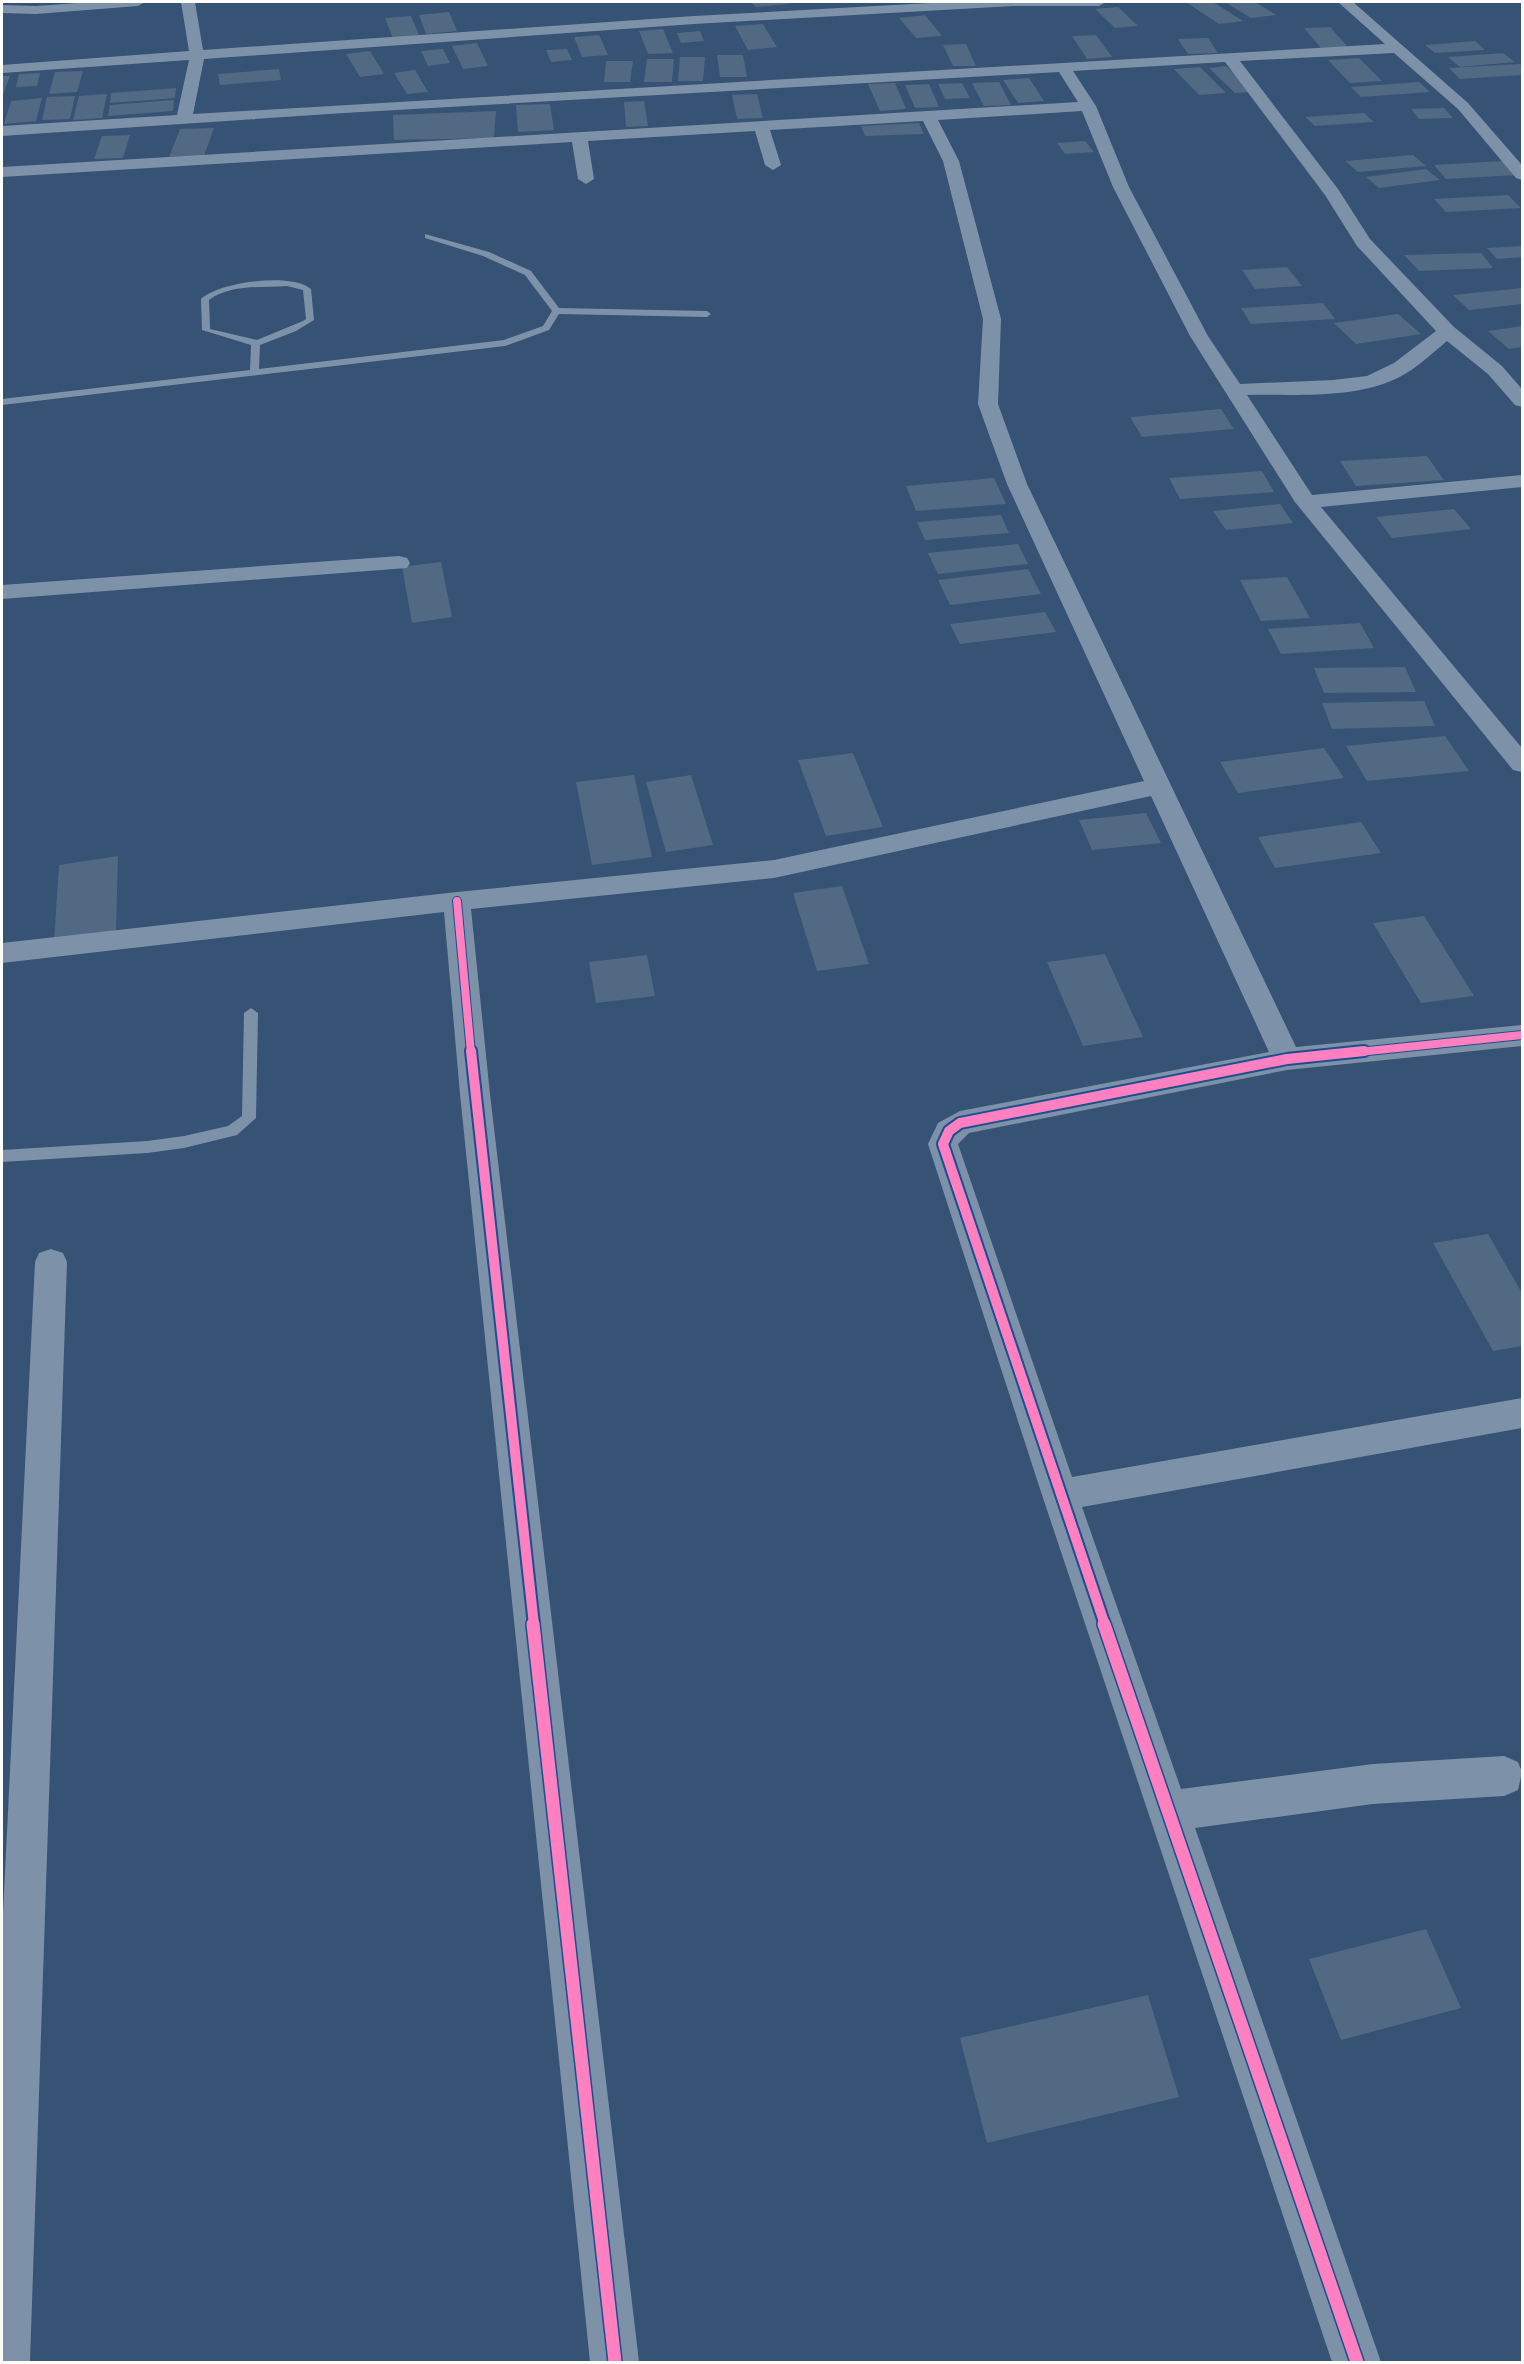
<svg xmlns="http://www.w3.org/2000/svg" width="1524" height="2364" font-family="'Source Sans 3',sans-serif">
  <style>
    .building { fill: #526984 }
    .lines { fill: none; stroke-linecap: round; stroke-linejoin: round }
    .lane { fill: #7d92a8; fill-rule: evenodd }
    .street { fill: #7d92a8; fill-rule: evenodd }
    .cycleway-far2-casing { stroke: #1b4f8f; stroke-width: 10 }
    .cycleway-far1-casing { stroke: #1b4f8f; stroke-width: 14 }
    .cycleway-casing { stroke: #1b4f8f; stroke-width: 16 }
    .cycleway-far2 { stroke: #ff80c0; stroke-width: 8 }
    .cycleway-far1 { stroke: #ff80c0; stroke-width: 10 }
    .cycleway { stroke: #ff80c0; stroke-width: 13 }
  </style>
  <rect width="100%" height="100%" fill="#365274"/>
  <path class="building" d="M 751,2 L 787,2 L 789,4 L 756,7 Z
    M 1186,2 L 1213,2 L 1243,21 L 1219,24 Z
    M 1225,2 L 1255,2 L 1276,15 L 1251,18 Z
    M 1118,7 L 1138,26 L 1115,28 L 1095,9 Z
    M 449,12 L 457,31 L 426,34 L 419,15 Z
    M 925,15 L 942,36 L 916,38 L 899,18 Z
    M 411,16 L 419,35 L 393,38 L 385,18 Z
    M 763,24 L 777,47 L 748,50 L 735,26 Z
    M 1330,27 L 1348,47 L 1321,48 L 1304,28 Z
    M 663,29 L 673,53 L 648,54 L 639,31 Z
    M 700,31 L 704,41 L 681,43 L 677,33 Z
    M 599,35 L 608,55 L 582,57 L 574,37 Z
    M 1096,35 L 1112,57 L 1087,59 L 1072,36 Z
    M 1208,38 L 1218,53 L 1188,54 L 1178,39 Z
    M 1475,41 L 1485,50 L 1435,53 L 1425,45 Z
    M 477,43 L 488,66 L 463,69 L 452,46 Z
    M 966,44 L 976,66 L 953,66 L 943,45 Z
    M 443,49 L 450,63 L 428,66 L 421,51 Z
    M 567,49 L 572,60 L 551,62 L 546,50 Z
    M 370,51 L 384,74 L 360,77 L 346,54 Z
    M 1503,53 L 1515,62 L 1460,67 L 1448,57 Z
    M 717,55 L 743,55 L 747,77 L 720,77 Z
    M 680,57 L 705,57 L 703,81 L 678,81 Z
    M 1359,58 L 1382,81 L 1350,83 L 1328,60 Z
    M 647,59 L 674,59 L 672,82 L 644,82 Z
    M 606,61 L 633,61 L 630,82 L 604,82 Z
    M 1520,64 L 1522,67 L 1522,75 L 1460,79 L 1449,68 Z
    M 1226,66 L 1252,92 L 1235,93 L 1209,68 Z
    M 1200,67 L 1226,93 L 1199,95 L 1174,69 Z
    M 279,69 L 281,80 L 220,85 L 218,74 Z
    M 415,70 L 428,92 L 407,94 L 394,73 Z
    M 83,71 L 77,92 L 49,94 L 55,72 Z
    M 40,73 L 37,86 L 16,87 L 19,74 Z
    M 2,76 L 10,76 L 2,97 Z
    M 1029,78 L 1044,101 L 1018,103 L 1003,80 Z
    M 999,82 L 1011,105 L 984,106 L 972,83 Z
    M 1419,82 L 1430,92 L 1361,97 L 1351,87 Z
    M 895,83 L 906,109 L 880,111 L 868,84 Z
    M 962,83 L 970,98 L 945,99 L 938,84 Z
    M 929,84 L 939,107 L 915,108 L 905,85 Z
    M 176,88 L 175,98 L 110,103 L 111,93 Z
    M 107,94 L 102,118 L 73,120 L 79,96 Z
    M 757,94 L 763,118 L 737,119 L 732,95 Z
    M 75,96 L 70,119 L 42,120 L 47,97 Z
    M 42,98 L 36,121 L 4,124 L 11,101 Z
    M 174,100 L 173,111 L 108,116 L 110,105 Z
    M 644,101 L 648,126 L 626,127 L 624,102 Z
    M 550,104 L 554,130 L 518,132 L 516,105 Z
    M 1444,108 L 1453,118 L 1419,119 L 1411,109 Z
    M 496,111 L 494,138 L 394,140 L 393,115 Z
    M 1364,113 L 1374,122 L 1315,126 L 1305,117 Z
    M 919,123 L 924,134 L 865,136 L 861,126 Z
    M 214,128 L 204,156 L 169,157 L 180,129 Z
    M 130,135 L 123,158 L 94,159 L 102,136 Z
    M 1085,141 L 1094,152 L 1065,154 L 1057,143 Z
    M 1413,155 L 1426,166 L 1358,172 L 1345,161 Z
    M 1504,161 L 1517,175 L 1446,179 L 1434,165 Z
    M 1426,169 L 1440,180 L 1379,188 L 1366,177 Z
    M 1508,195 L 1521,208 L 1446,212 L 1434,199 Z
    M 1522,246 L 1522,257 L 1497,259 L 1487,248 Z
    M 1481,253 L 1493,268 L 1419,271 L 1404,255 Z
    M 1287,267 L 1302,286 L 1255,289 L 1242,270 Z
    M 1522,288 L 1522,304 L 1469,310 L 1453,295 Z
    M 1323,303 L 1335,319 L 1251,324 L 1241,308 Z
    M 1398,314 L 1421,334 L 1356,344 L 1334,323 Z
    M 1522,326 L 1522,347 L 1509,349 L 1488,331 Z
    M 1221,409 L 1234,429 L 1142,437 L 1130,417 Z
    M 1427,456 L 1444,480 L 1356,486 L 1340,461 Z
    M 1262,471 L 1274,492 L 1180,499 L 1169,478 Z
    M 994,478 L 1006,504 L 916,511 L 906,486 Z
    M 1280,504 L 1293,523 L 1226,530 L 1213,511 Z
    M 1454,509 L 1471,529 L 1392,538 L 1376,517 Z
    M 1001,515 L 1009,533 L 925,540 L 917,522 Z
    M 1018,544 L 1028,564 L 938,574 L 928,553 Z
    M 441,562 L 452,617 L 412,623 L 402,567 Z
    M 1028,569 L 1041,594 L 950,605 L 938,580 Z
    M 1287,577 L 1310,618 L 1261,621 L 1240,580 Z
    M 1045,612 L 1056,632 L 960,644 L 950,624 Z
    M 1360,623 L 1374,648 L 1281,654 L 1268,629 Z
    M 1405,667 L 1416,692 L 1324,693 L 1314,668 Z
    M 1424,701 L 1435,726 L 1332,729 L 1322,703 Z
    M 1445,736 L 1469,771 L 1367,781 L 1346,746 Z
    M 1324,748 L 1344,778 L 1238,793 L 1220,762 Z
    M 853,753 L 883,827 L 826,836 L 798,760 Z
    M 634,775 L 652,857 L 592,865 L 576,782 Z
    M 691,775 L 713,845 L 666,852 L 646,782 Z
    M 1146,813 L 1161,843 L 1092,850 L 1079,820 Z
    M 1361,822 L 1381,853 L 1275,868 L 1258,837 Z
    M 118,856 L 116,932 L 54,941 L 59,865 Z
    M 842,886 L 869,964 L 817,971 L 793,893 Z
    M 1424,916 L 1474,996 L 1421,1003 L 1373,923 Z
    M 1105,954 L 1143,1037 L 1083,1046 L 1047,962 Z
    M 647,955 L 655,996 L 596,1003 L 589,962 Z
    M 1488,1234 L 1522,1293 L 1522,1346 L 1493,1351 L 1433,1243 Z
    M 1426,1929 L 1461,2008 L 1341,2040 L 1309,1959 Z
    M 1148,1995 L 1179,2097 L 987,2143 L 960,2038 Z"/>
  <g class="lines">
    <path class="lane" d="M 425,234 L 489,252 L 531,271 L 559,308 L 707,311 L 711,314 L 707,317 L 559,314 L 549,330 L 505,346 L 2,405 L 2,399 L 250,370 L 251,345 L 202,330 L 201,299 C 218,282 292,272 311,289 L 314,320 L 296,331 L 260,345 L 259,369 L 504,340 L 543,326 L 552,311 L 525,275 L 483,256 L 425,238 ZM 287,286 L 303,290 L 306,319 L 303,321 L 257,340 L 210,329 L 209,300 C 231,284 261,288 287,286 Z
      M 251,1008 L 258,1013 L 256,1118 L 237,1135 L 184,1148 L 147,1153 L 2,1162 L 2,1150 L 147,1141 L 184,1136 L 228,1126 L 242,1116 L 244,1013 Z"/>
    <path class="street" d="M 92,2 L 145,2 L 138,6 L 36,14 L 2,13 L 2,5 L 36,6 Z
      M 181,2 L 195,2 L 203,50 L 694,16 L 949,2 L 1106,2 L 1099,6 L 1013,6 L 694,24 L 204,59 L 193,114 L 1385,44 L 1338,2 L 1353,2 L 1468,103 L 1522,165 L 1522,180 L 1516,178 L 1458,109 L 1394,53 L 1240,61 L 1338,189 L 1370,239 L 1454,327 L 1502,366 L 1522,389 L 1522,407 L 1515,405 L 1488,374 L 1447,341 C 1430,355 1412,373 1391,381 C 1347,399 1293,394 1247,395 L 1312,495 L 1522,475 L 1522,487 L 1321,507 L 1522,748 L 1522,772 L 1513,770 L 1295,502 L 1190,336 L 1113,187 L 1082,111 L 938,120 L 959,161 L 1001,319 L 998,404 L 1027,484 L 1296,1047 L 1522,1025 L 1522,1046 L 1287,1070 L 969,1133 L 958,1144 L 1072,1477 L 1522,1398 L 1522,1428 L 1082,1507 L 1181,1789 L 1373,1764 L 1504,1756 L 1518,1762 L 1522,1772 L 1518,1790 L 1504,1796 L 1373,1804 L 1195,1828 L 1381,2362 L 1332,2362 L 1042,1495 L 928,1144 L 938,1123 L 960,1111 L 1269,1052 L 1151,796 L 774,878 L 471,909 L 490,1094 L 639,2362 L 590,2362 L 460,1094 L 444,912 L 2,963 L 2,943 L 457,892 L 774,860 L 1144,781 L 1007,484 L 978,404 L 983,319 L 943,161 L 923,121 L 770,130 L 781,165 L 773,170 L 765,165 L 755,131 L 588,141 L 594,179 L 586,184 L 578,179 L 572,142 L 2,177 L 2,167 L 1078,102 L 1059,72 L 344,113 L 2,136 L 2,126 L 177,115 L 189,60 L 2,73 L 2,65 L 189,51 ZM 1225,62 L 1325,195 L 1357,246 L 1436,331 L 1394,363 L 1367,376 L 1333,380 L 1240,384 L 1208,336 L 1129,187 L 1096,106 L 1073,71 Z
      M 399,556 L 407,558 L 410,563 L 407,568 L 2,599 L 2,585 Z
      M 51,1249 L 63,1253 L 67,1262 L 30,2362 L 2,2362 L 2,1934 L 35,1262 L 39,1253 Z"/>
    <defs>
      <path id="cycleway-far2" d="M 457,901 L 471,1053
        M 1349,1053 L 1522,1035"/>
      <path id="cycleway-far1" d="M 471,1051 L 534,1625
        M 1105,1625 L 943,1144 L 949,1131 L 960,1123 L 1287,1059 L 1364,1051"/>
      <path id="cycleway" d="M 533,1624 L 615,2362
        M 1104,1624 L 1357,2362"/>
    </defs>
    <use href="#cycleway-far2" class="cycleway-far2-casing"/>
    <use href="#cycleway-far1" class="cycleway-far1-casing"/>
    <use href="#cycleway" class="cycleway-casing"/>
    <use href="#cycleway-far2" class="cycleway-far2"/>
    <use href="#cycleway-far1" class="cycleway-far1"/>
    <use href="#cycleway" class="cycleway"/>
  </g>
  <rect width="1524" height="2364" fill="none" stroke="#ffffff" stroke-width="6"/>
</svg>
